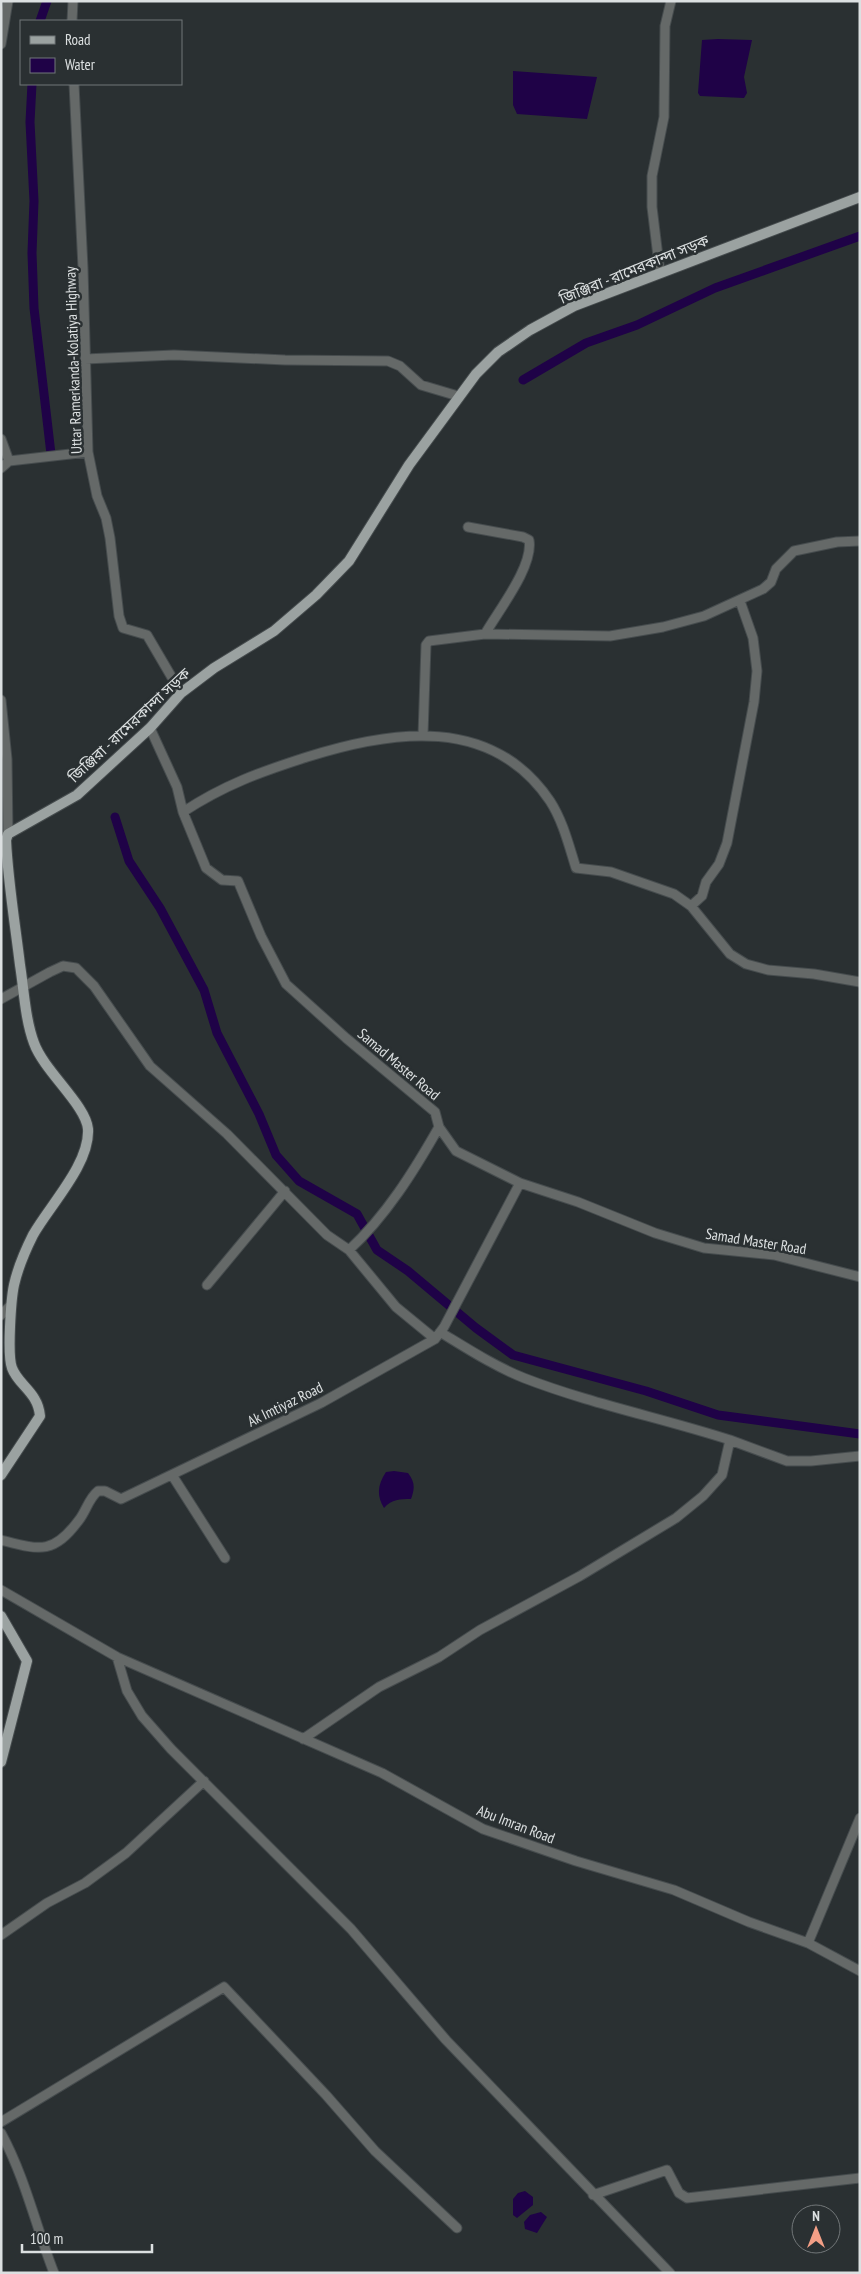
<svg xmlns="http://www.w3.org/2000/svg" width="861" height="2274" font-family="'PT Sans Narrow','Noto Sans Bengali',sans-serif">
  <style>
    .water { fill: #1f0247 }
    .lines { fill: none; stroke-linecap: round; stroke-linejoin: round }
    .canal { stroke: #1f0247; stroke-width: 9 }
    .minor-casing { stroke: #464c4e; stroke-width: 11 }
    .major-casing { stroke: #464c4e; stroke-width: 12 }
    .minor { stroke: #656968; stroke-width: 9 }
    .major { stroke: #9ba2a1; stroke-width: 10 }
    .labels { text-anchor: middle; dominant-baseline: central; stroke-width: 5; stroke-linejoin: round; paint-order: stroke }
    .street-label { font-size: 15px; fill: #dce0e1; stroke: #2a3032 }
  </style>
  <rect width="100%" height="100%" fill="#2a3032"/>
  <path class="water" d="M 718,39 L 752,40 L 744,77 L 747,93 L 744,98 L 700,96 L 698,93 L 702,40 Z
    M 513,71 L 597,77 L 587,119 L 517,114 L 513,105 Z
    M 394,1471 L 408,1473 C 415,1482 415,1488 411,1499 C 400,1499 392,1499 384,1508 C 376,1495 378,1484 386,1472 Z
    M 525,2191 L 533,2197 L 533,2205 L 517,2218 L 513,2215 L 513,2199 L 518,2193 Z
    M 541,2212 L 547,2217 L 537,2233 L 525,2229 L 524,2222 L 530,2215 Z"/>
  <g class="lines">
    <path class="canal" d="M 40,21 L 47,1
      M 32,84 L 30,122 L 34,201 L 32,253 L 34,308 L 51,454
      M 523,380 L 586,343 L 637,325 L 715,288 L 860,236
      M 115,817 L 129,861 L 160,908 L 204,990 L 217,1033 L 259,1114 L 276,1155 L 299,1181 L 357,1214 L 377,1250 L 408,1271 L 476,1328 L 513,1355 L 646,1391 L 718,1415 L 860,1434"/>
    <defs>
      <path id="minor" d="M 72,21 L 73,1
        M 1,44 L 8,1
        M 74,84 L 83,268 L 88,452 L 97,496 L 106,518 L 110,538 L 119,616 L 123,628 L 147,635 L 181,693
        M 660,273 L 652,207 L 652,176 L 664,117 L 665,26 L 671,1
        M 85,359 L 174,355 L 285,360 L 388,361 L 400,366 L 421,385 L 458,396
        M 1,439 L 9,461
        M 1,468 L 9,461 L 88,452
        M 468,527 L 523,537 L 529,540 C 534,566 498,611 485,634
        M 1,700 L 7,759 L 8,834
        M 150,728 L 177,787 L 183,812 L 206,868 L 222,880 L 238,881 L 261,936 L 286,984 L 346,1038 L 435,1112 L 439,1127 L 456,1151 L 520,1183 L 578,1202 L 655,1233 L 704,1248 L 774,1255 L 860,1277
        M 423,735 L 426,645 L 429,641 L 485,634 L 610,636 L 663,627 L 704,616 L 763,589 L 771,582 L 776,569 L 794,551 L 837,542 L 860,541
        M 183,812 C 224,785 260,772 307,757 C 392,730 492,715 550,801 C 563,821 569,846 576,868 L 611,872 L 674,894 L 691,906 L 730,954 L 746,964 L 768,970 L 814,974 L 860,982
        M 691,906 L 702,896 L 706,882 L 719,864 L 727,843 L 754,702 L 757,671 L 753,638 L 740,601
        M 1,999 L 50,972 L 63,966 L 76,968 L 94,986 L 150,1066 L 227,1134 L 327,1235 L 349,1250 L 396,1307 L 435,1339
        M 349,1250 C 386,1216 414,1171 439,1127
        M 207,1285 L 285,1191
        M 1,1315 L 11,1305
        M 440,1332 C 468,1349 494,1366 524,1378 C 591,1404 662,1418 730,1440
        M 172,1475 L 225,1558
        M 1,1540 C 40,1550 53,1555 79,1520 C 86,1511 89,1498 98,1491 L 105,1491 L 121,1499 L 321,1403 L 435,1339 L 444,1327 L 520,1183
        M 1,1590 L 117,1657 L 382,1773 L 483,1829 L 576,1861 L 674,1890 L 749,1922 L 808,1943 L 860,1971
        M 117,1657 L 127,1691 L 142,1716 L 171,1749 L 351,1929 L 446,2040 L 670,2273
        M 303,1739 L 379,1687 L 439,1657 L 480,1630 L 580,1576 L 676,1518 L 703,1496 L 722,1475 L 730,1440 L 787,1461 L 811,1461 L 860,1456
        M 1,1935 L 47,1903 L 85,1883 L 126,1853 L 204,1781
        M 808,1943 L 860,1818
        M 1,2122 L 224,1987 L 326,2095 L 375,2151 L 457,2228
        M 1,2133 C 25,2177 36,2227 54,2273
        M 593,2195 L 667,2170 L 679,2193 L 687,2198 L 860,2178"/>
      <path id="major" d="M 1,1475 L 40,1416 C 38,1392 18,1385 12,1368 C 7,1355 11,1299 14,1285 C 18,1267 25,1251 33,1235 C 50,1205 90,1164 88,1129 C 86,1105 44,1071 34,1043 C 25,1019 24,990 20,965 C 15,923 8,882 6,840 L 8,834 L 77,795 L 150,728 L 181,693 L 214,668 L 274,631 L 316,595 L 349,561 L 409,465 L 476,374 L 498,352 L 530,330 L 574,306 L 860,197
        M 1,1616 L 27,1661 L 1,1762"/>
    </defs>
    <use href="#minor" class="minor-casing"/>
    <use href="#major" class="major-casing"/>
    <use href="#minor" class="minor"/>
    <use href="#major" class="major"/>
  </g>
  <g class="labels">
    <g class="street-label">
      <text transform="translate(634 269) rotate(-22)">জিঞ্জিরা - রামেরকান্দা সড়ক</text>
      <text transform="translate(73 360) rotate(-92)">Uttar Ramerkanda-Kolatiya Highway</text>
      <text transform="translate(129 725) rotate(-43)">জিঞ্জিরা - রামেরকান্দা সড়ক</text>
      <text transform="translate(399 1064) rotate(40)">Samad Master Road</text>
      <text transform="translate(756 1241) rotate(9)">Samad Master Road</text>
      <text transform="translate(285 1404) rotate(-26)">Ak Imtiyaz Road</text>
      <text transform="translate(516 1824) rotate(21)">Abu Imran Road</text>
    </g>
  </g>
  <rect width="861" height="2274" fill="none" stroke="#dce0e1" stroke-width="5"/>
  <rect x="20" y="20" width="162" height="65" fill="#2a3032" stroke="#717678"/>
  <rect x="30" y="36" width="25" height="8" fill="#9ba2a1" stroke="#717678"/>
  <text x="65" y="45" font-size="15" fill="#dce0e1">Road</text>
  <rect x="30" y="58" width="25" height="15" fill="#1f0247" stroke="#717678"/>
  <text x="65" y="70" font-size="15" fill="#dce0e1">Water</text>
  <g transform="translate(816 2229)"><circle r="24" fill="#2a3032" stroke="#717678"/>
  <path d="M0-4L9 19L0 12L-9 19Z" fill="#f39f86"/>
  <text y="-8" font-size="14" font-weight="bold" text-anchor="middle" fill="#dce0e1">N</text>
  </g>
  <path d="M22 2244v8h130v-8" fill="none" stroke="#dce0e1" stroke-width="2.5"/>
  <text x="30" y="2244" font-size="15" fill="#dce0e1" stroke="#2a3032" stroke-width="4" paint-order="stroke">100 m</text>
</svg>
